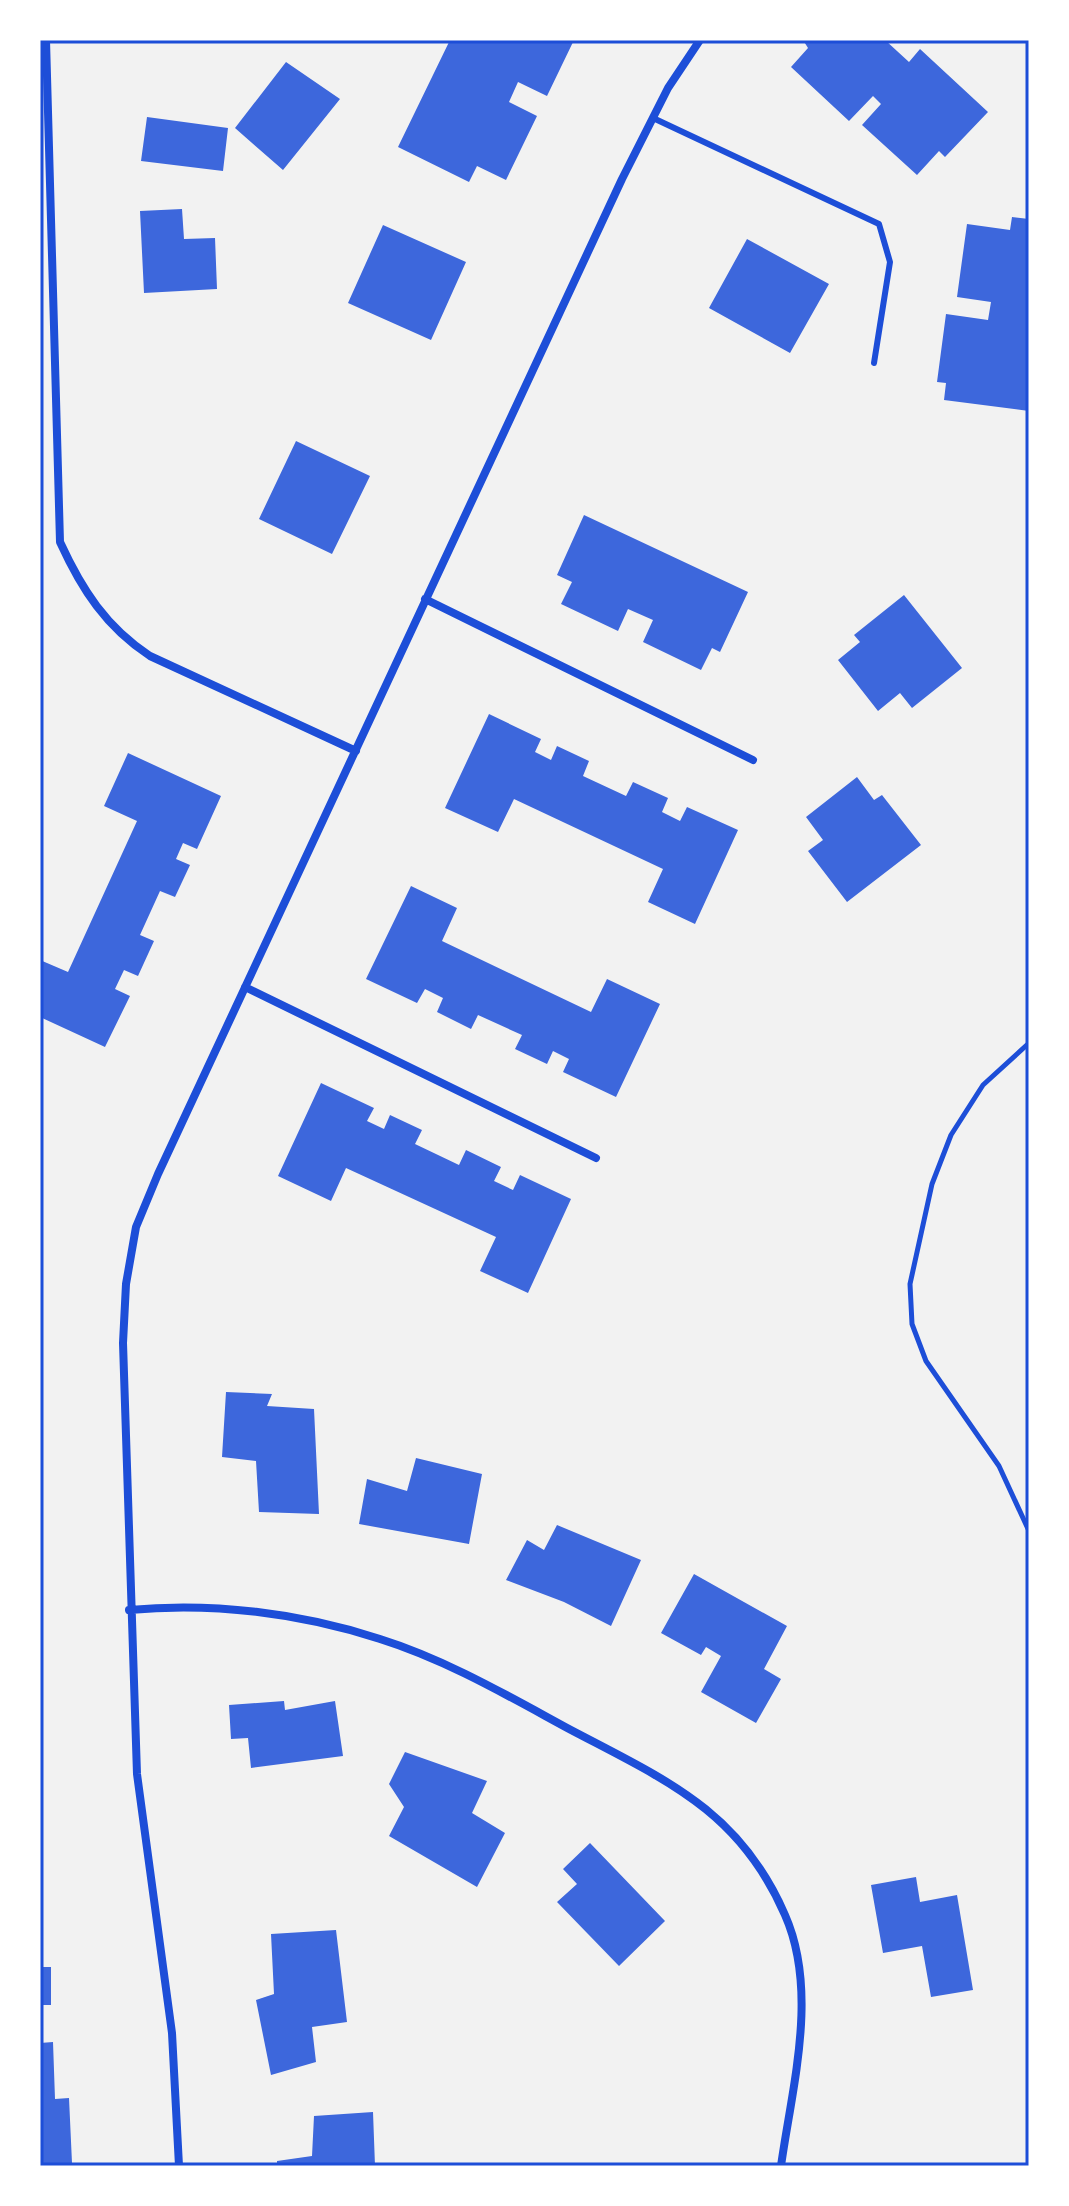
<svg xmlns="http://www.w3.org/2000/svg" width="1069" height="2206" font-family="'Sofia Sans Condensed',sans-serif">
  <style>
    .building { fill: #3d67dc }
    .lines { fill: none; stroke-linecap: round; stroke-linejoin: round }
    .path { stroke: #1d4ed8; stroke-width: 5 }
    .service { stroke: #1d4ed8; stroke-width: 6 }
    .minor { stroke: #1d4ed8; stroke-width: 8 }
    .neatline { fill: none; stroke: #1d4ed8; stroke-width: 3 }
  </style>
  <rect width="100%" height="100%" fill="#f2f2f2"/>
  <path class="building" d="M 450,40 L 574,40 L 547,96 L 518,82 L 509,102 L 537,116 L 506,180 L 477,166 L 469,182 L 398,147 Z
    M 803,40 L 885,40 L 909,62 L 920,49 L 988,112 L 945,157 L 939,151 L 917,175 L 862,125 L 881,104 L 873,96 L 849,121 L 791,67 L 808,48 Z
    M 286,62 L 340,99 L 283,170 L 235,128 Z
    M 147,117 L 228,128 L 223,171 L 141,161 Z
    M 182,209 L 184,239 L 215,238 L 217,289 L 144,293 L 140,211 Z
    M 1012,217 L 1029,219 L 1029,411 L 944,400 L 946,383 L 937,382 L 946,314 L 988,320 L 991,302 L 957,297 L 967,224 L 1010,230 Z
    M 383,225 L 466,262 L 431,340 L 348,303 Z
    M 747,239 L 829,284 L 790,353 L 709,308 Z
    M 296,441 L 370,476 L 332,554 L 259,519 Z
    M 584,515 L 748,592 L 720,652 L 712,648 L 701,670 L 643,642 L 653,620 L 628,609 L 618,631 L 561,604 L 572,582 L 557,575 Z
    M 904,595 L 962,668 L 912,708 L 900,693 L 878,711 L 838,660 L 860,642 L 854,635 Z
    M 489,714 L 541,739 L 535,752 L 551,760 L 557,746 L 589,761 L 583,776 L 626,796 L 633,782 L 668,798 L 662,812 L 680,821 L 687,807 L 738,830 L 695,924 L 648,902 L 663,869 L 514,799 L 498,832 L 445,808 Z
    M 128,753 L 221,796 L 197,849 L 183,843 L 176,859 L 190,865 L 175,897 L 160,891 L 140,935 L 154,941 L 138,976 L 124,970 L 115,989 L 130,996 L 105,1047 L 40,1017 L 40,960 L 68,972 L 137,821 L 104,806 Z
    M 857,777 L 874,800 L 882,795 L 921,845 L 847,902 L 808,851 L 823,840 L 806,817 Z
    M 411,886 L 457,908 L 442,941 L 591,1012 L 607,979 L 660,1004 L 616,1097 L 563,1072 L 569,1059 L 553,1051 L 547,1064 L 515,1049 L 522,1035 L 478,1015 L 471,1029 L 437,1012 L 443,998 L 425,989 L 417,1003 L 366,979 Z
    M 321,1083 L 374,1108 L 367,1121 L 384,1129 L 390,1115 L 422,1130 L 415,1144 L 459,1165 L 466,1150 L 501,1167 L 494,1181 L 513,1190 L 520,1175 L 571,1199 L 528,1293 L 480,1271 L 496,1237 L 346,1168 L 331,1201 L 278,1176 Z
    M 226,1392 L 272,1394 L 267,1406 L 314,1409 L 319,1514 L 259,1512 L 256,1461 L 222,1457 Z
    M 416,1458 L 482,1474 L 469,1544 L 359,1524 L 367,1479 L 407,1491 Z
    M 557,1525 L 641,1560 L 611,1626 L 564,1602 L 506,1580 L 527,1540 L 544,1550 Z
    M 694,1574 L 787,1626 L 764,1669 L 781,1679 L 756,1723 L 701,1692 L 721,1656 L 706,1647 L 701,1655 L 661,1633 Z
    M 284,1701 L 285,1710 L 335,1701 L 343,1756 L 251,1768 L 248,1738 L 231,1739 L 229,1705 Z
    M 405,1752 L 487,1781 L 472,1813 L 505,1833 L 477,1887 L 389,1836 L 404,1807 L 389,1784 Z
    M 590,1843 L 665,1921 L 619,1966 L 557,1902 L 577,1884 L 563,1869 Z
    M 916,1877 L 920,1902 L 957,1895 L 973,1990 L 931,1997 L 922,1946 L 883,1953 L 871,1885 Z
    M 336,1930 L 347,2022 L 312,2027 L 316,2062 L 271,2075 L 256,2000 L 274,1994 L 271,1934 Z
    M 40,1967 L 51,1967 L 51,2005 L 40,2005 Z
    M 53,2042 L 55,2099 L 69,2098 L 72,2163 L 40,2165 L 40,2043 Z
    M 373,2112 L 375,2166 L 277,2166 L 277,2161 L 312,2156 L 314,2116 Z"/>
  <g class="lines">
    <path class="path" d="M 1029,1043 L 983,1085 L 951,1135 L 932,1184 L 910,1284 L 912,1324 L 926,1361 L 999,1466 L 1029,1531"/>
    <path class="service" d="M 653,118 L 879,224 L 890,262 L 874,363"/>
    <path class="minor" d="M 46,40 L 60,542 C 82,590 106,627 150,656 L 356,751
      M 425,599 L 753,760
      M 245,987 L 596,1158
      M 129,1610 C 212,1602 301,1613 380,1639 C 447,1660 510,1697 571,1730 C 666,1780 740,1811 785,1915 C 819,1992 792,2087 781,2166
      M 179,2166 L 172,2033 L 137,1774 L 123,1343 L 126,1284 L 136,1227 L 158,1174 L 622,179 L 668,88 L 700,40"/>
  </g>
  <rect width="1069" height="2206" fill="none" stroke="#ffffff" stroke-width="84"/>
  <rect x="42" y="42" width="985" height="2122" class="neatline"/>
</svg>
